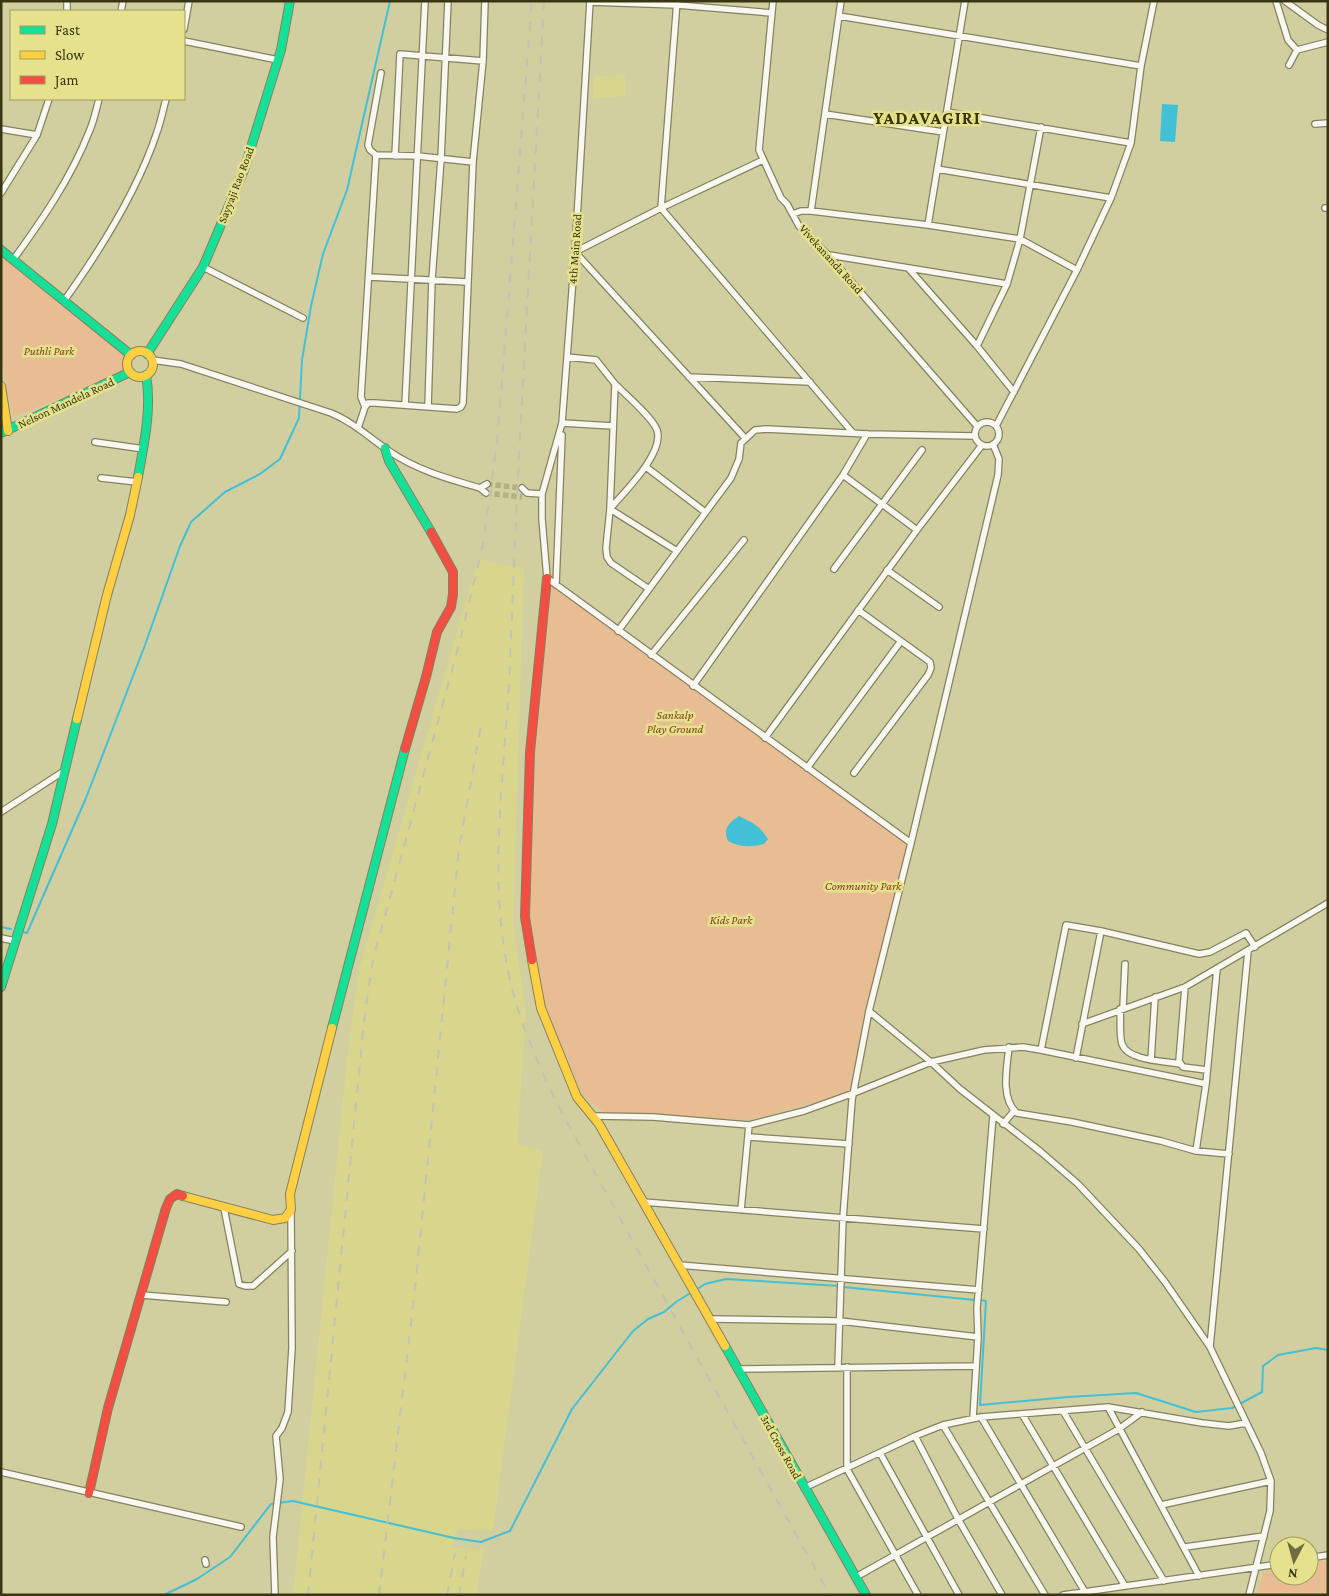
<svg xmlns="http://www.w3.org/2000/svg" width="1329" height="1596" font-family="'Crimson Pro',serif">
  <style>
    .built { fill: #d8d58c }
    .green { fill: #e9bd93 }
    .water { fill: #42c0d6 }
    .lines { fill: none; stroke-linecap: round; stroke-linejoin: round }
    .stream { stroke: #42c0d6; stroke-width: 2 }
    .street-tunnel { stroke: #b2b084; stroke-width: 5.5; stroke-dasharray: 5.5 3; stroke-linecap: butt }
    .street-casing { stroke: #848260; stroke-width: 8 }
    .fast-casing { stroke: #848260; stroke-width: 10 }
    .slow-casing { stroke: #848260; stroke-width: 10 }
    .jam-casing { stroke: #848260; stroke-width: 10 }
    .street { stroke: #f8f8f1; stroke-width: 5.5 }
    .fast { stroke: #16e098; stroke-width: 8 }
    .slow { stroke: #ffcf43; stroke-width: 8 }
    .jam { stroke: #f24e42; stroke-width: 8 }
    .rail { stroke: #c3c2b4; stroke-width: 2; stroke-dasharray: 9 9; stroke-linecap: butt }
    .labels { text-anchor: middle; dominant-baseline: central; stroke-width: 5; stroke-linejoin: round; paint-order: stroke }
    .street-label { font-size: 12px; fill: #383612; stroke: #e5e18c }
    .park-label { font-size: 12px; font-style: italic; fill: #84421f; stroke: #e5e18c }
    .district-label { font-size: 18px; font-weight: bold; letter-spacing: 1px; fill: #363403; stroke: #e5e18c }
  </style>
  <rect width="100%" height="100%" fill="#d1cfa0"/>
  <path class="built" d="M 625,74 L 625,96 L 593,98 L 594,77 Z
    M 478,559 L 524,568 L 513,923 L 526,1014 L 517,1144 L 543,1151 L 493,1531 L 458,1529 L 451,1547 L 484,1550 L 476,1595 L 293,1595 L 348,1049 L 359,970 Z"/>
  <path class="green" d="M 1,252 L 130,355 L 126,361 L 128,372 L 13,417 L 1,359 Z
    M 549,584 L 908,845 L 866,1010 L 850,1092 L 750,1120 L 603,1112 L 583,1096 L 546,1011 L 529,916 L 533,752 Z
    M 1328,1560 L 1328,1595 L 1257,1595 L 1263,1572 L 1279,1569 L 1279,1576 L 1309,1576 L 1309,1564 Z"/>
  <path class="water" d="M 1162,104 L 1178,105 L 1175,142 L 1160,141 Z
    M 739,816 C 753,823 759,825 768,839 L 764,844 C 751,847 741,848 728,841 C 723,829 728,823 739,816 Z"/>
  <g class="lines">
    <path class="stream" d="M 1,927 L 11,929
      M 22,932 L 27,933 L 86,798 L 145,645 L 180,546 L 191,522 L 225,492 L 260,474 L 280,459 L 299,418 L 302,360 L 311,306 L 323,254 L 347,190 L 390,1
      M 843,1287 L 975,1300
      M 696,1290 L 705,1284 L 726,1279 L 839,1286
      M 980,1300 L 986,1301 L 980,1405 L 1068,1397 L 1136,1393 L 1196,1412 L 1232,1408 L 1262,1392 L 1263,1366 L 1278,1355 L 1316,1348 L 1328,1350
      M 164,1595 L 197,1579 L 230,1557 L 271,1504 L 293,1501 L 454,1538 L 481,1542 L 510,1531 L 572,1409 L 633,1331 L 648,1319 L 664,1312 L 676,1302 L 692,1292"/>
    <path class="street-tunnel" d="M 487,484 L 522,488
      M 486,493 L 522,497"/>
    <defs>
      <path id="street" d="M 677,1 L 661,208 L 853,433
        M 773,1 L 759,150 L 781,198 L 787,204 L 799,226 L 828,255 L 977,426
        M 841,1 L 811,211 L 928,225 L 1020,239 L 1077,270
        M 1276,1 L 1288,40 L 1297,50 L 1328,42
        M 1285,1 L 1318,25 L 1328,30
        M 590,2 L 677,5 L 772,13
        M 67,11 L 67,1
        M 121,11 L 123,1
        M 839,16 L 1141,66
        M 184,29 L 189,1
        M 184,41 L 278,60
        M 1289,65 L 1297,50
        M 947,112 L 1131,143
        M 825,114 L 943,132
        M 1315,124 L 1328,123
        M 1,129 L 37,135
        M 376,155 L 418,156 L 473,162
        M 395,156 L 400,54 L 483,61
        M 937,169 L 1111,198
        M 1,193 L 37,135 L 49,99
        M 1325,208 L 1328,208
        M 793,214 L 801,211 L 811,211
        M 928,225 L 965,1
        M 829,255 L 1007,284
        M 13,260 C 42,220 71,178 89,132 C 94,121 96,110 99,99
        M 203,267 L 303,318
        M 909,269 L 977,346 L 1014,392
        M 370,277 L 468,282
        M 64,301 C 99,252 138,190 157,132 C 161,121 163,110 166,99
        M 977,346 L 1007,284 L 1020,239 L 1041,127
        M 567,357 L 596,360 L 615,384 L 610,509 L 606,548 L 607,557 L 611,563 L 649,589
        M 152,360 L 181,364 L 331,413 C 353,422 370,438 389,451 C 416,470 449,479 480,488 L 486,493
        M 689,377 L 810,382
        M 615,384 C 625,394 653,418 657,430 C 665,453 623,493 610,509 L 677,551
        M 405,405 L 425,1
        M 365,407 L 361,397 L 376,155 L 370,150 L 368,145 L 381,73
        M 428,407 L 432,279 L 441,159 L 448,1
        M975 434a12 12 0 1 1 24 0a12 12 0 1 1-24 0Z
        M 562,425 L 562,423 L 613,426
        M 996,426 L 1077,270 L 1111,198 L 1131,143 L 1141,66 L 1154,1
        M 358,428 L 365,407 L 368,403 L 375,403 L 457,409 L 461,407 L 463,403 L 473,162 L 483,61 L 485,1
        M 745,438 L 575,252 L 661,208 L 763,160
        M 95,442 L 144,449
        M 646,467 L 705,512
        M 843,475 L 917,530
        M 101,478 L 137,482
        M 480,488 L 487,484
        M 522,488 L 527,493 L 542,494 L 542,519 L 547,578 L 911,843
        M 542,494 L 562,423 L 575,252 L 590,1
        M 834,569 L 922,450
        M 887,570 L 939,607
        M 556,585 L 562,435
        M 618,631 L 731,478 L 739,459 L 741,443 L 755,430 L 766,429 L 867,434 L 975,436
        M 651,655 L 744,540
        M 693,686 L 843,475 L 867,434
        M 765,738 L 917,530 L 982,445
        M 807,768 L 901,641
        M 854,773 L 928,675 L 931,668 L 930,662 L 858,610
        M 1,812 L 64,771
        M 1,938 L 15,941
        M 1185,987 L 1179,1061 L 1183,1067 L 1207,1070
        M 1123,1008 L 1125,964
        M 1120,1009 C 1121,1020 1119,1034 1122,1044 C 1128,1061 1165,1061 1180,1064
        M 869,1011 L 931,1062 L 960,1089 L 1041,1152 L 1078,1184 L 1139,1249 L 1165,1282 L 1210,1347 L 1261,1453 L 1271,1481 L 1270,1511 L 1249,1595
        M 1082,1024 L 1185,987 L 1328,903
        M 1009,1047 C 1007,1067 1000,1099 1017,1113 L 1072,1122 L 1161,1141 L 1196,1151 L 1229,1154
        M 1041,1050 L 1066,925 L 1101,931 L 1199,954 L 1210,952 L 1246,933 L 1255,947
        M 1076,1058 L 1101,931
        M 1151,1060 L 1155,997
        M 594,1116 L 653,1117 L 749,1125 L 804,1111 L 854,1093 L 931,1062 L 984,1050 L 1023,1047 L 1041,1050 L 1206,1084
        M 1003,1124 L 1014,1111
        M 749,1137 L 849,1144
        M 1196,1151 L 1206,1084 L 1217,969
        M 643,1202 L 984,1229
        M 224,1208 L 239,1284 L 245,1286 L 253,1286 L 292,1251
        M 741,1210 L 749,1125
        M 679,1265 L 979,1290
        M 142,1295 L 226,1302
        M 711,1319 L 840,1321 L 978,1337
        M 1210,1347 L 1248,951
        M 838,1367 L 843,1218 L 852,1100 L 869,1011 L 911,843 L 998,475 L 999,459 L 993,444
        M 847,1367 L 847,1469 L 918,1595
        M 739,1369 L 976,1366
        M 1108,1407 L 1199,1576
        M 1063,1411 L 1164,1581
        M 1022,1414 L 1125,1586
        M 981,1417 L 1085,1592
        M 973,1418 L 978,1337 L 977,1308 L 993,1116
        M 943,1425 L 1045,1595
        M 915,1436 L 958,1519 L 1002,1595
        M 880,1453 L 959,1595
        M 1,1472 L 241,1527
        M 804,1488 L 915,1436 L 943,1425 L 981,1417 L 1108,1407 L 1202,1423 L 1229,1426 L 1246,1423
        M 1161,1505 L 1271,1481
        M 1185,1547 L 1264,1536
        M 1309,1558 L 1328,1555
        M 205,1560 L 206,1564
        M 856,1577 L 1119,1429 L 1142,1412
        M 275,1595 L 273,1537 L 280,1479 L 276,1436 L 282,1428 L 288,1412 L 292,1348 L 291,1210
        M 1063,1595 L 1279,1564"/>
      <path id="fast" d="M 1,250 L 131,355
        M 147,354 L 203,267 L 244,170 L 281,50 L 290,1
        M 1,433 L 130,372
        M 385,448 L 389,461 L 431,532
        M 138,477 C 144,444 152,408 146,375
        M 1,987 L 52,824 L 77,719
        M 332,1028 L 405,749
        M 725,1346 L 866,1595"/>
      <path id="slow" d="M127 364a13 13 0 1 1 26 0a13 13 0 1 1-26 0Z
        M 1,386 L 8,431
        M 77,719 L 107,595 L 130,515 L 138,477
        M 532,960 L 541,1008 L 577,1097 L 599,1124 L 725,1346
        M 183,1196 L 273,1220 L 285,1218 L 291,1210 L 290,1194 L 332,1028"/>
      <path id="jam" d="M 405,749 L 426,677 L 437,632 L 451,607 L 453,594 L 453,572 L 431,532
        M 532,960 L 525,917 L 530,752 L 547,578
        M 89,1493 L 108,1408 L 166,1208 L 170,1199 L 177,1194 L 183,1196"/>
    </defs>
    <use href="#street" class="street-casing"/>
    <use href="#fast" class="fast-casing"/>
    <use href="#slow" class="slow-casing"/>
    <use href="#jam" class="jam-casing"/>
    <use href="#street" class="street"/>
    <use href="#fast" class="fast"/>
    <use href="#slow" class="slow"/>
    <use href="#jam" class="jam"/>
    <path class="rail" d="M 544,1 C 532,223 518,444 510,665 C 505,774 485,886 513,992 C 535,1074 581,1146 621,1220 C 690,1345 760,1470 830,1595
      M 308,1595 L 365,1012 L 373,960 L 461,637 L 483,544 L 497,443 L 532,1
      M 379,1595 L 415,1289 L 459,848 L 482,720
      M 447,1595 L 455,1553
      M 459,1595 L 466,1556"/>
  </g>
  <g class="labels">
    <g class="street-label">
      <text transform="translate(236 185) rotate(-69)">Sayyaji Rao Road</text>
      <text transform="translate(575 249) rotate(-86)">4th Main Road</text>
      <text transform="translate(831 259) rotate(48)">Vivekananda Road</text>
      <text transform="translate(66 403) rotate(-25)">Nelson Mandela Road</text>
      <text transform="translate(781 1447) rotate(61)">3rd Cross Road</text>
    </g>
    <g class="park-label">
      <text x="49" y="351">Puthli Park</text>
      <text x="675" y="715">Sankalp<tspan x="675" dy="14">Play Ground</tspan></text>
      <text x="863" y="886">Community Park</text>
      <text x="731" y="920">Kids Park</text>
    </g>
    <g class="district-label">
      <text x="927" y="118">YADAVAGIRI</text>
    </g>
  </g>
  <rect width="1329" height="1596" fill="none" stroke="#383612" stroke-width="5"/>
  <rect x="10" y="10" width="175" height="90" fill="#e5e18c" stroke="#a09d5b"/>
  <rect x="20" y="26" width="25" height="8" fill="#16e098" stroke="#a09d5b"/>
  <text x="55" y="35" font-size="15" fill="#383612">Fast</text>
  <rect x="20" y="51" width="25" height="8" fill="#ffcf43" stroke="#a09d5b"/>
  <text x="55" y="60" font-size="15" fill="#383612">Slow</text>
  <rect x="20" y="76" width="25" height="8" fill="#f24e42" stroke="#a09d5b"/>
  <text x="55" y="85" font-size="15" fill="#383612">Jam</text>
  <g transform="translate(1294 1561) rotate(186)"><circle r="24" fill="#e5e18c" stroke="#a09d5b"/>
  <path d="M0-4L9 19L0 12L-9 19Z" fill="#6e6c44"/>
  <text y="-8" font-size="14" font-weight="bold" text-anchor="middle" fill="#383612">N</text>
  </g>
</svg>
